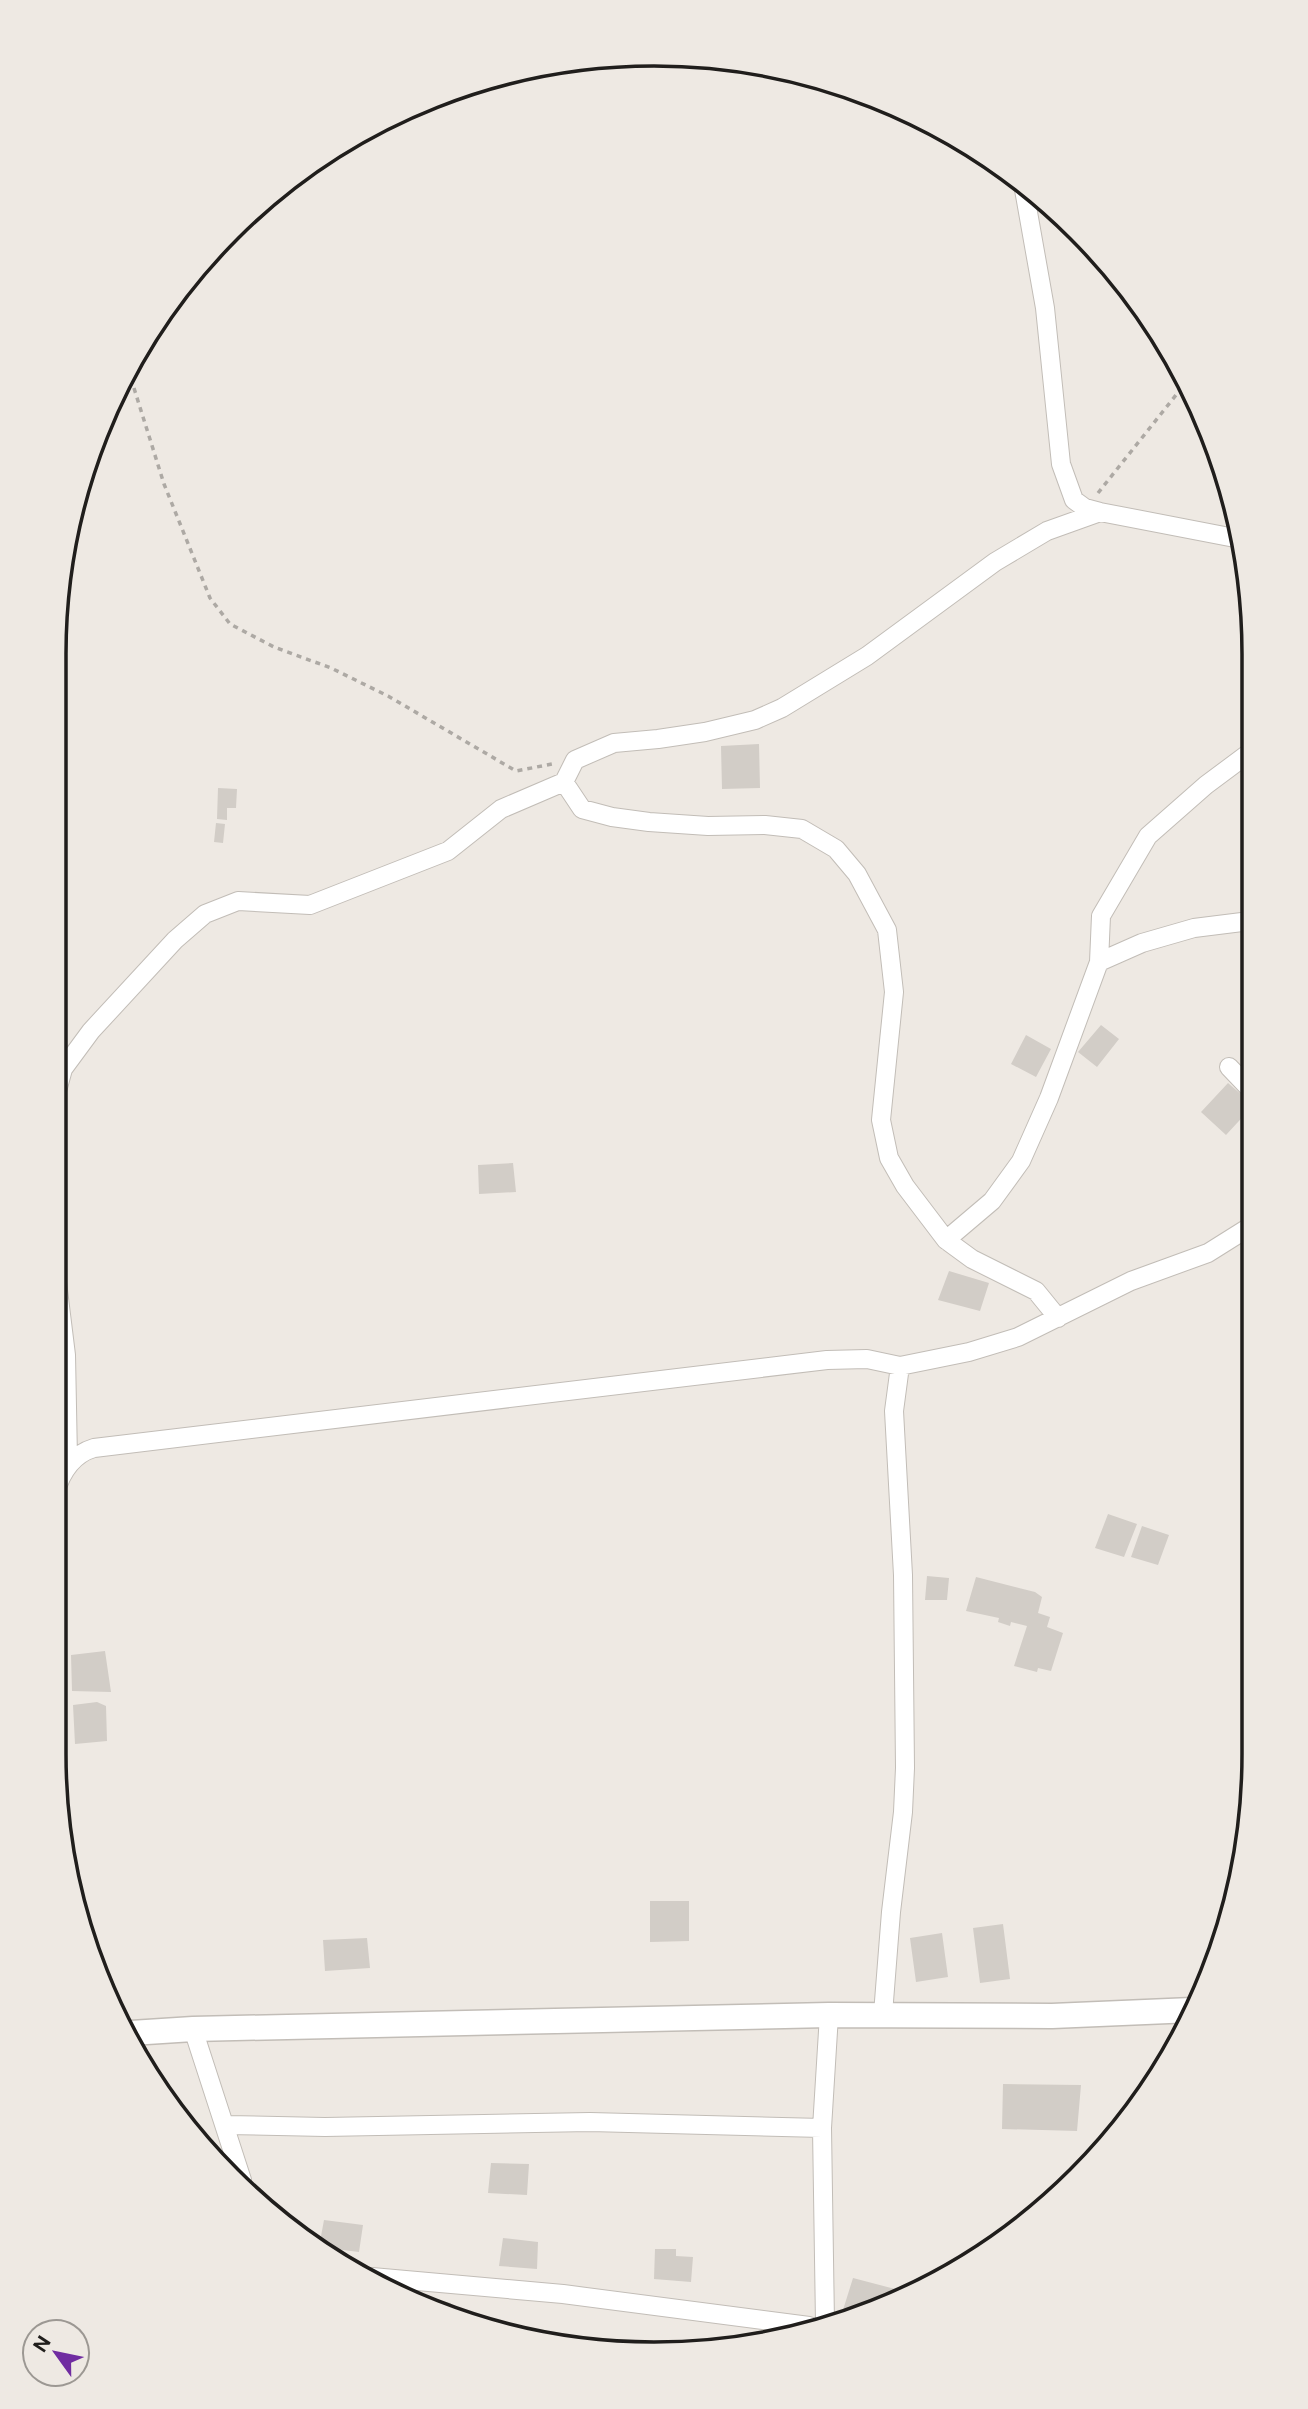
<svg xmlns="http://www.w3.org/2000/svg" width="1308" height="2409" font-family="'Public Sans',sans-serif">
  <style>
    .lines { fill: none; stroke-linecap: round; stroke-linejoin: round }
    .canal { stroke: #b19c7f; stroke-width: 21 }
    .building { fill: #d2cdc7 }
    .street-casing { stroke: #c2bdb7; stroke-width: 20 }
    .secondary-casing { stroke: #c2bdb7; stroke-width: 27 }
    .path { stroke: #ada9a4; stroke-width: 3.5; stroke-dasharray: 5 5; stroke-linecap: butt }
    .street { stroke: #fff; stroke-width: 18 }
    .secondary { stroke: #fff; stroke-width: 24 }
    .rim { fill: none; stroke: #201e1c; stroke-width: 3.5 }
  </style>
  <rect width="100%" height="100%" fill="#eee9e3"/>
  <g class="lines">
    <path class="canal" d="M 55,1468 L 64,1442 L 55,1418"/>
  </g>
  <path class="building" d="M 759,744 L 760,788 L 722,789 L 721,746 Z
    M 218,788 L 237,789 L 236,808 L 227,808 L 227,820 L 217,819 Z
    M 216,823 L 225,824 L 223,843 L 214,842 Z
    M 55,977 L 67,991 L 55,1001 Z
    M 1101,1025 L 1119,1039 L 1097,1067 L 1078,1052 Z
    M 1026,1035 L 1051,1049 L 1036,1077 L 1011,1064 Z
    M 1228,1083 L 1250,1102 L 1250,1109 L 1226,1135 L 1201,1112 Z
    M 513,1163 L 516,1192 L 479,1194 L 478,1165 Z
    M 949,1271 L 989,1283 L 980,1311 L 938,1300 Z
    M 1108,1514 L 1137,1524 L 1124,1557 L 1095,1548 Z
    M 1142,1526 L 1169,1535 L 1158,1565 L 1131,1557 Z
    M 927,1576 L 949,1578 L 947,1600 L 925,1600 Z
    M 976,1577 L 1035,1592 L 1042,1597 L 1038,1613 L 1050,1617 L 1047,1627 L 1063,1633 L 1051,1671 L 1038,1668 L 1037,1672 L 1014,1666 L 1027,1626 L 1011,1622 L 1010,1626 L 998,1622 L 999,1618 L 966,1611 Z
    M 105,1651 L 111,1692 L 72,1691 L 71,1655 Z
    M 97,1702 L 106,1706 L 107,1741 L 75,1744 L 73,1705 Z
    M 650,1901 L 689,1901 L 689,1941 L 650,1942 Z
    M 1003,1924 L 1010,1979 L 980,1983 L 973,1928 Z
    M 942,1933 L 948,1977 L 916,1982 L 910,1938 Z
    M 367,1938 L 370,1968 L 325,1971 L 323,1940 Z
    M 1003,2084 L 1081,2085 L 1077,2131 L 1002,2129 Z
    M 491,2163 L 529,2164 L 527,2195 L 488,2193 Z
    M 324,2220 L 363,2225 L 359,2252 L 319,2247 Z
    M 503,2238 L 538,2242 L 537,2269 L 499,2266 Z
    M 655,2249 L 676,2249 L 676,2256 L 693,2257 L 691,2282 L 654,2279 Z
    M 853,2278 L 895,2289 L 893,2303 L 884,2309 L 862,2314 L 843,2310 Z
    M 413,2294 L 451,2303 L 449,2312 L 412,2295 Z
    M 756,2331 L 778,2333 L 778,2334 L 755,2339 Z"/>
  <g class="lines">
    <defs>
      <path id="street" d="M 1023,184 L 1045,308 L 1061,464 L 1074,500 L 1085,508 L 1100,512 L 1240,539
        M 1099,962 L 1101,916 L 1148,836 L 1206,785 L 1249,753
        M 1229,1067 L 1250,1089
        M 55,1098 L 63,1069 L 91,1031 L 175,940 L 205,914 L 238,901 L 310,905 L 448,851 L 501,809 L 564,782
        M 946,1240 L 992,1201 L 1021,1161 L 1049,1098 L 1099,962 L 1142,943 L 1194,928 L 1250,921
        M 55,1266 L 66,1355 L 68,1459
        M 1058,1318 L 1036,1291 L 972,1259 L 946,1240 L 905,1186 L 889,1158 L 881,1120 L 894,992 L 887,930 L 857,874 L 836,849 L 802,829 L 765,825 L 708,826 L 649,822 L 612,817 L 582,809 L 564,782 L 575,760 L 614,743 L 658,739 L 705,732 L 755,720 L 782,708 L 867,656 L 995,562 L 1047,531 L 1100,512
        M 55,1493 C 61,1473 73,1454 94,1448 L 827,1360 L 867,1359 L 900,1366 L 969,1352 L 1018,1337 L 1131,1281 L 1208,1253 L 1251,1226
        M 883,2014 L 891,1912 L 903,1812 L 905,1768 L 903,1575 L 894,1411 L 900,1366
        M 193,2029 L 242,2180
        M 225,2125 L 325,2127 L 590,2122 L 822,2128
        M 372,2277 L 563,2294 L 809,2326
        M 825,2323 L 822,2128 L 829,2015"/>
      <path id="secondary" d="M 131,2033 L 193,2029 L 829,2015 L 1052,2016 L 1192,2010"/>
    </defs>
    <use href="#street" class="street-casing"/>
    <use href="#secondary" class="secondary-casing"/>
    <path class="path" d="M 128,369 L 164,484 L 210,598 L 230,624 L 274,647 L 331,668 L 388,696 L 516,771 L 552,764
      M 1098,493 L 1184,385"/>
    <use href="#street" class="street"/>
    <use href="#secondary" class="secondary"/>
  </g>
  <path d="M0 0H1308V2409H0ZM654 66H654A588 588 0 0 1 1242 654V1754A588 588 0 0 1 654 2342H654A588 588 0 0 1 66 1754V654A588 588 0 0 1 654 66Z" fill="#eee9e3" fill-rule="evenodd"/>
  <path class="rim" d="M654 66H654A588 588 0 0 1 1242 654V1754A588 588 0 0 1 654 2342H654A588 588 0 0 1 66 1754V654A588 588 0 0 1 654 66Z"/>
  <g transform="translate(56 2353) rotate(303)"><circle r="33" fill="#eee9e3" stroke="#9c9893" stroke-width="2"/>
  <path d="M0-5L12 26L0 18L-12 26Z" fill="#702ca1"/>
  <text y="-10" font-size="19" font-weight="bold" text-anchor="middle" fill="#201e1c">N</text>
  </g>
</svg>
